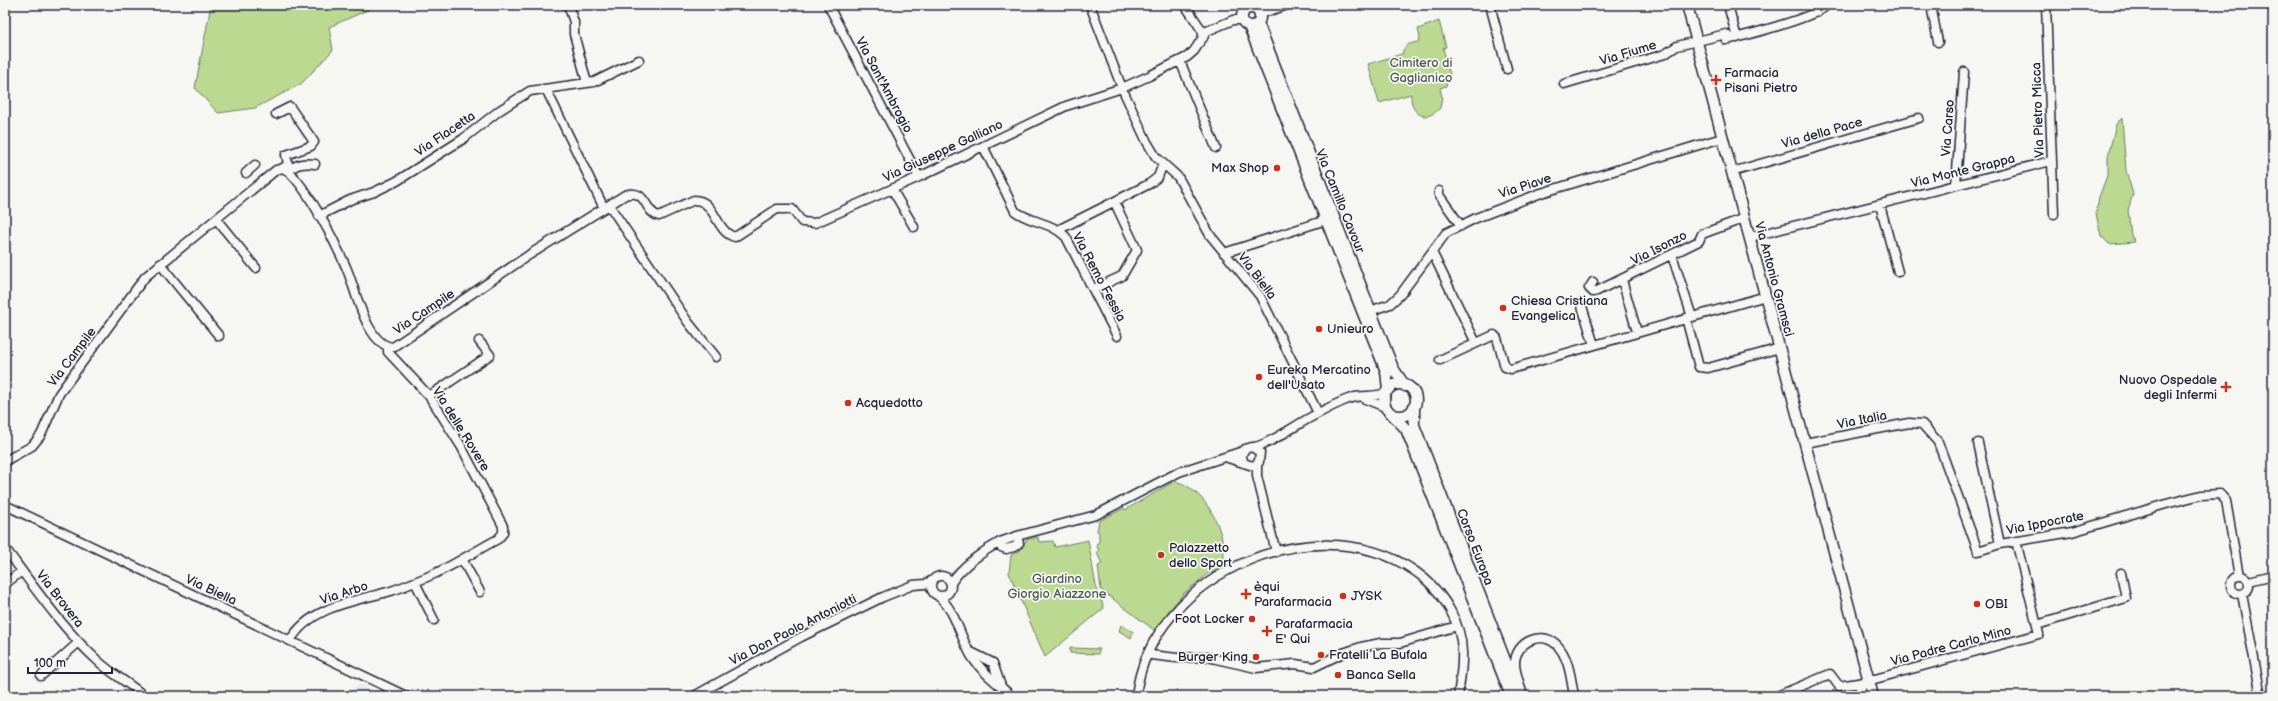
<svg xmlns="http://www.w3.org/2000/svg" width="2278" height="701" font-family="'Balsamiq Sans',sans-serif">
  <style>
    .built { fill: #e6ecf4 }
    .green { fill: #bbd991; stroke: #6e7e66 }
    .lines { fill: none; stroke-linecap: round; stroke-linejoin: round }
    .minor-casing { stroke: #22223b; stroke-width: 11 }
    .major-casing { stroke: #22223b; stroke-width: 13 }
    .minor { stroke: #f6f6f2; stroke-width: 8 }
    .major { stroke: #f6f6f2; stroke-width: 10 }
    .rail-casing { stroke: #22223b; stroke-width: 3 }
    .rail { stroke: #f6f6f2; stroke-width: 1.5; stroke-dasharray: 4.5; stroke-linecap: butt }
    .poi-dot { fill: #c8321e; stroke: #f6f6f2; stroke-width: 1.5 }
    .labels { text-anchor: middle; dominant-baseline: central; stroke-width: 3.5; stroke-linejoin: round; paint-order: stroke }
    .street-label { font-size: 13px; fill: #22223b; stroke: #f6f6f2 }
    .park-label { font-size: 13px; fill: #505955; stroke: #f6f6f2 }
    .poi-label { font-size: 13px; fill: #22223b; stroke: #f6f6f2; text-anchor: start }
  </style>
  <rect width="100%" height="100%" fill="#f6f6f2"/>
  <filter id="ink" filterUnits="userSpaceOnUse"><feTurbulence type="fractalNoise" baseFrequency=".025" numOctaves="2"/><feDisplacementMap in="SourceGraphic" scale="8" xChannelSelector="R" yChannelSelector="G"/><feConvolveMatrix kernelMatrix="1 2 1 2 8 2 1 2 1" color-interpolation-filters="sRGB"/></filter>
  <g filter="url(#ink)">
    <path class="built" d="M 359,684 L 386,696 L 342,696 Z"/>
    <path class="green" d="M 211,5 L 379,5 L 329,27 L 333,50 L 301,84 L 255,108 L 218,113 L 195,88 Z
      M 1439,21 L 1446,47 L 1443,48 L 1450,75 L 1446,76 L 1448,80 L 1446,86 L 1440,88 L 1442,97 L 1440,108 C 1425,124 1410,114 1411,94 L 1379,103 L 1368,64 L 1402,54 C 1404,45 1410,43 1418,42 L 1420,38 L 1418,29 Z
      M 2122,118 L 2126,171 L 2133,194 L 2128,210 L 2131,235 L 2135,242 L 2109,244 L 2101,236 L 2096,214 L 2099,197 L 2108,173 L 2108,156 L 2116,124 Z
      M 1175,481 C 1207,489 1229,536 1223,567 L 1212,573 L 1210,572 L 1183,594 L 1154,630 L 1101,590 L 1098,566 L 1102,564 L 1097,553 L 1099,551 L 1096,544 L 1099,542 L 1099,532 L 1097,531 L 1099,521 L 1124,508 L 1125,510 Z
      M 1038,537 L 1039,542 L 1053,541 L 1055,547 L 1088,540 L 1096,586 L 1104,608 L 1045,657 L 1009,573 L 1011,555 L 1021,550 L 1026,540 Z
      M 1121,625 L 1133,632 L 1131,638 L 1119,631 Z
      M 1070,648 L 1100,649 L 1098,654 L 1070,653 Z"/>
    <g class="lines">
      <defs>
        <path id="minor" d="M 568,5 L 574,22 L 574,34 L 587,83
          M 828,5 L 919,177
          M 1090,5 L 1122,88 L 1147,142 L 1156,157 L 1178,177 L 1210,235 L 1260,296 L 1318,413
          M 1185,5 L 1203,32 L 1203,38
          M 1490,5 L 1507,69
          M 1728,5 L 1737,38
          M 1931,5 L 1938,42
          M 2046,5 L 2054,214
          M 1259,14 L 1288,5
          M 1726,40 C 1744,36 1817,17 1827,5
          M 1180,61 L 1216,148
          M 1564,84 L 1665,54 L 1677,46 L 1726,34 L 1731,39
          M 546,89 L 604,208
          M 276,114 L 290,107 L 314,142 L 311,146 L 286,155 L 288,164 L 283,168
          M 983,146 L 1015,211 C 1031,223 1052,222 1066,237 L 1117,336
          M 289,171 C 296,163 305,163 315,164
          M 1732,172 L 1919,118
          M 246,173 L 255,165
          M 1956,185 L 1964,72
          M 892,189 L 914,227
          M 1439,191 L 1439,195 L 1461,226
          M 609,205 L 688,322 L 716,357
          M 1880,205 L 1898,272
          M 319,216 L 350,200 L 374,192 L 397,181 L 463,139 L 500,110 L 530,91 L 594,82 L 639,60
          M 216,219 L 256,268
          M 1058,230 L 1149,184 L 1158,177 L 1163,164
          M 1750,237 L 2051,161
          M 1432,252 L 1476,343
          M 1224,253 L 1326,220
          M 1672,255 L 1692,317
          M 160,264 L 219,336
          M 1622,280 L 1637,332
          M 1593,282 L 1589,288 L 1593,292 L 1597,291 L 1699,241 L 1702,234 L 1745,218
          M 1094,289 L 1122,276 L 1137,250 L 1115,203
          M 1581,303 L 1594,345
          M 1370,311 L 1390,304 L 1400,295 L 1446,233 L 1476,218 L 1541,193 L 1722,138
          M 1686,318 L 1699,367 L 1708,368 L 1780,348
          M 1440,360 L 1494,335 L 1497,338 L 1505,367 L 1511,369 L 1766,296
          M 429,396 L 490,355 L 479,341
          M 1365,399 L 1385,407
          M 1805,443 L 1909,423 L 1922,424 L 1938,442 L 1978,551 L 2000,544 L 2072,532 L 2166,504 L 2201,495 L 2220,494 L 2226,501 L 2239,576
          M 1978,443 L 2000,544
          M 1254,447 C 1270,445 1301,421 1319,413 C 1330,407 1343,400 1355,397 C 1365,395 1375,397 1385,393
          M 1228,458 L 1253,466 L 1259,462 L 1260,452 L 1252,447 L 1245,449 L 1241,455 L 1244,463
          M 5,461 L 32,446 L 41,435 L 59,394 L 145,277 L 276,170 L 283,168 C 304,179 336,244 346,267 C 355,286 366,346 393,347 L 529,255 L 625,195 C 648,188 643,212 659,216 L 694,200 C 716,200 715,232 735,237 L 777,209 L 792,209 L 802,222 L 815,223 L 919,177 L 1066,106 L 1122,88 L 1149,76 L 1187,57 L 1194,51 L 1207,31 L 1233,20 L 1242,20
          M 1257,465 L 1257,476 L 1276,552
          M 5,505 L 406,696
          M 1017,536 L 1096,515 L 1179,472 L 1243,451
          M 1017,536 L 1019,543 L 1014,547 L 1006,549 L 1001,547 L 1000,542 Z
          M 5,548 C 34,587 62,628 98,661 C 112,674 129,683 144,696
          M 462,559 L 480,592
          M2231 585a9 9 0 1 1 18 0a9 9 0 1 1-18 0Z
          M931 586a10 10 0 1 1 20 0a10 10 0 1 1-20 0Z
          M 2249,581 L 2273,575
          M 415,582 L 434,620
          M 951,583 C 962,566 983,551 1000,542
          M 5,584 L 22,571
          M 2242,594 L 2261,696
          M 938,596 C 956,610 960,638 972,657 C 982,673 998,683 1011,696
          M 2037,625 L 2126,598 L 2121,573
          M 290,641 C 310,606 356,601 391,591 C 406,586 420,580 434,574 C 456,564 477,550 498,539 L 503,533 L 503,526 L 461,446 L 439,411 L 429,396 L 388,352 L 388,347
          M 971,652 L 993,663 L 1001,686
          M 1151,655 L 1177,658 L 1207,657 L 1256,668 L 1295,664 L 1314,667 L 1343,653 L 1361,647 L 1381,643 L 1400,643 L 1457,626
          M 41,676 L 79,642
          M 1522,693 C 1520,683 1515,673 1515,663 C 1515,643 1540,630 1556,644 C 1569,656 1571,679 1574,696
          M 694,696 L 801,637 L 883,597 L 913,585 L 925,584 L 933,580
          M 1136,696 C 1150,572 1326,498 1424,578 C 1445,596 1461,623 1462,651 C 1463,666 1460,681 1458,696
          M 1777,696 L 1830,674 L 1839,686 L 1864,682 L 2039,634 L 2016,541
          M 1857,696 L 1864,682"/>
        <path id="major" d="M 1687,5 L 1873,696
          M1242 17a9 9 0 1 1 18 0a9 9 0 1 1-18 0Z
          M 1258,23 L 1393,368 L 1405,386
          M 1249,26 L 1386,371 L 1388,390
          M1384 400a16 16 0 1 1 32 0a16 16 0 1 1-32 0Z
          M 1414,406 L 1414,425 L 1519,696
          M 1392,414 L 1406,429 L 1410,439 L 1511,696"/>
      </defs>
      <use href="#minor" class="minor-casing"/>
      <use href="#major" class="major-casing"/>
      <use href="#minor" class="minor"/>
      <use href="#major" class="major"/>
      <defs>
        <path id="rail" d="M 5,695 L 6,696"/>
      </defs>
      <use href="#rail" class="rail-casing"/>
      <use href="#rail" class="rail"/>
    </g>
  </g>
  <g class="poi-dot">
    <path d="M1714 74h4v4h4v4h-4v4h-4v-4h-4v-4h4z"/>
    <circle cx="1277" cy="168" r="4"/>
    <circle cx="1503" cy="308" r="4"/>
    <circle cx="1319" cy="329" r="4"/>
    <circle cx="1259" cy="377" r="4"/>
    <path d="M2224 381h4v4h4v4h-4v4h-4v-4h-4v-4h4z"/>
    <circle cx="848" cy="403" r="4"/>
    <circle cx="1161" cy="555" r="4"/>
    <path d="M1244 588h4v4h4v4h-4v4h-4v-4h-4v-4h4z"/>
    <circle cx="1343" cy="596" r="4"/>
    <circle cx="1977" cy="604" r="4"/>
    <circle cx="1252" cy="619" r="4"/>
    <path d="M1265 625h4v4h4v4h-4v4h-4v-4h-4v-4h4z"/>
    <circle cx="1321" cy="655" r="4"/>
    <circle cx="1256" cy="657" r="4"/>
    <circle cx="1338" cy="675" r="4"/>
  </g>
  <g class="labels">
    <g class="street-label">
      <text transform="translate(1628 53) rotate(-17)">Via Fiume</text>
      <text transform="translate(884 85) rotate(62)">Via Sant'Ambrogio</text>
      <text transform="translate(2038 110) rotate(-92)">Via Pietro Micca</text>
      <text transform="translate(1948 128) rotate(-86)">Via Carso</text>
      <text transform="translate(1822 133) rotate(-16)">Via della Pace</text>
      <text transform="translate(445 134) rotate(-34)">Via Flacetta</text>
      <text transform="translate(943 151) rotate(-25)">Via Giuseppe Galliano</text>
      <text transform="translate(1963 171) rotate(-14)">Via Monte Grappa</text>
      <text transform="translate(1525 186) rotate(-18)">Via Piave</text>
      <text transform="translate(1340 201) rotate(68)">Via Camillo Cavour</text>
      <text transform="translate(1659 248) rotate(-27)">Via Isonzo</text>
      <text transform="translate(1257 276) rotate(53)">Via Biella</text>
      <text transform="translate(1099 277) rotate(62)">Via Remo Fessia</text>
      <text transform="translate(1774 279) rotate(75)">Via Antonio Gramsci</text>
      <text transform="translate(424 312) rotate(-34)">Via Campile</text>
      <text transform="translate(72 357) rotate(-53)">Via Campile</text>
      <text transform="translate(1862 420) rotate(-11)">Via Italia</text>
      <text transform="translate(461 429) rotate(58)">Via delle Rovere</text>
      <text transform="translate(2045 523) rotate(-11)">Via Ippocrate</text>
      <text transform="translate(1475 547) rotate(69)">Corso Europa</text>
      <text transform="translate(211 590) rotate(25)">Via Biella</text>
      <text transform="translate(344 593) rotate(-18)">Via Arbo</text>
      <text transform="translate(60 599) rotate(52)">Via Brovera</text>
      <text transform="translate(793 630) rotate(-27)">Via Don Paolo Antoniotti</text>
      <text transform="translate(1951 646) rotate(-15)">Via Padre Carlo Mino</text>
    </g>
    <g class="park-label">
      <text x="1421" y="63">Cimitero di<tspan x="1421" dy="15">Gaglianico</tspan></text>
      <text x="1057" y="579">Giardino<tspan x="1057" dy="15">Giorgio Aiazzone</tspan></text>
    </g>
    <g class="poi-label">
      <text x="1724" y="73">Farmacia<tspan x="1724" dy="15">Pisani Pietro</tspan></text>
      <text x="1269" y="168" text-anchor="end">Max Shop</text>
      <text x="1511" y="301">Chiesa Cristiana<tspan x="1511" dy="15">Evangelica</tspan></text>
      <text x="1327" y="329">Unieuro</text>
      <text x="1267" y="370">Eureka Mercatino<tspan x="1267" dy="15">dell'Usato</tspan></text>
      <text x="2217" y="380" text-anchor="end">Nuovo Ospedale<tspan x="2217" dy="15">degli Infermi</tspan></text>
      <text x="856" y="403">Acquedotto</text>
      <text x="1169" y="548">Palazzetto<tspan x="1169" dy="15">dello Sport</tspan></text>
      <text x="1254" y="587">èqui<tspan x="1254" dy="15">Parafarmacia</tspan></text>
      <text x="1351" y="596">JYSK</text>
      <text x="1985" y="604">OBI</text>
      <text x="1244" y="619" text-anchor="end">Foot Locker</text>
      <text x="1275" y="624">Parafarmacia<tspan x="1275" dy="15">E' Qui</tspan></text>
      <text x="1329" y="655">Fratelli La Bufala</text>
      <text x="1248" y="657" text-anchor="end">Burger King</text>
      <text x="1346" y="675">Banca Sella</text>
    </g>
  </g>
  <rect width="2278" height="701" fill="none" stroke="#f6f6f2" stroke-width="20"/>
  <rect x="10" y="10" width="2258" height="681" fill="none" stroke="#22223b" stroke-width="1.5" filter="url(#ink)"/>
  <path d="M28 667v6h84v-6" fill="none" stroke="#22223b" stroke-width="2"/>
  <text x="34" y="667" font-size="12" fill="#22223b" stroke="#f6f6f2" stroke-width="3" paint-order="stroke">100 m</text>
</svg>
